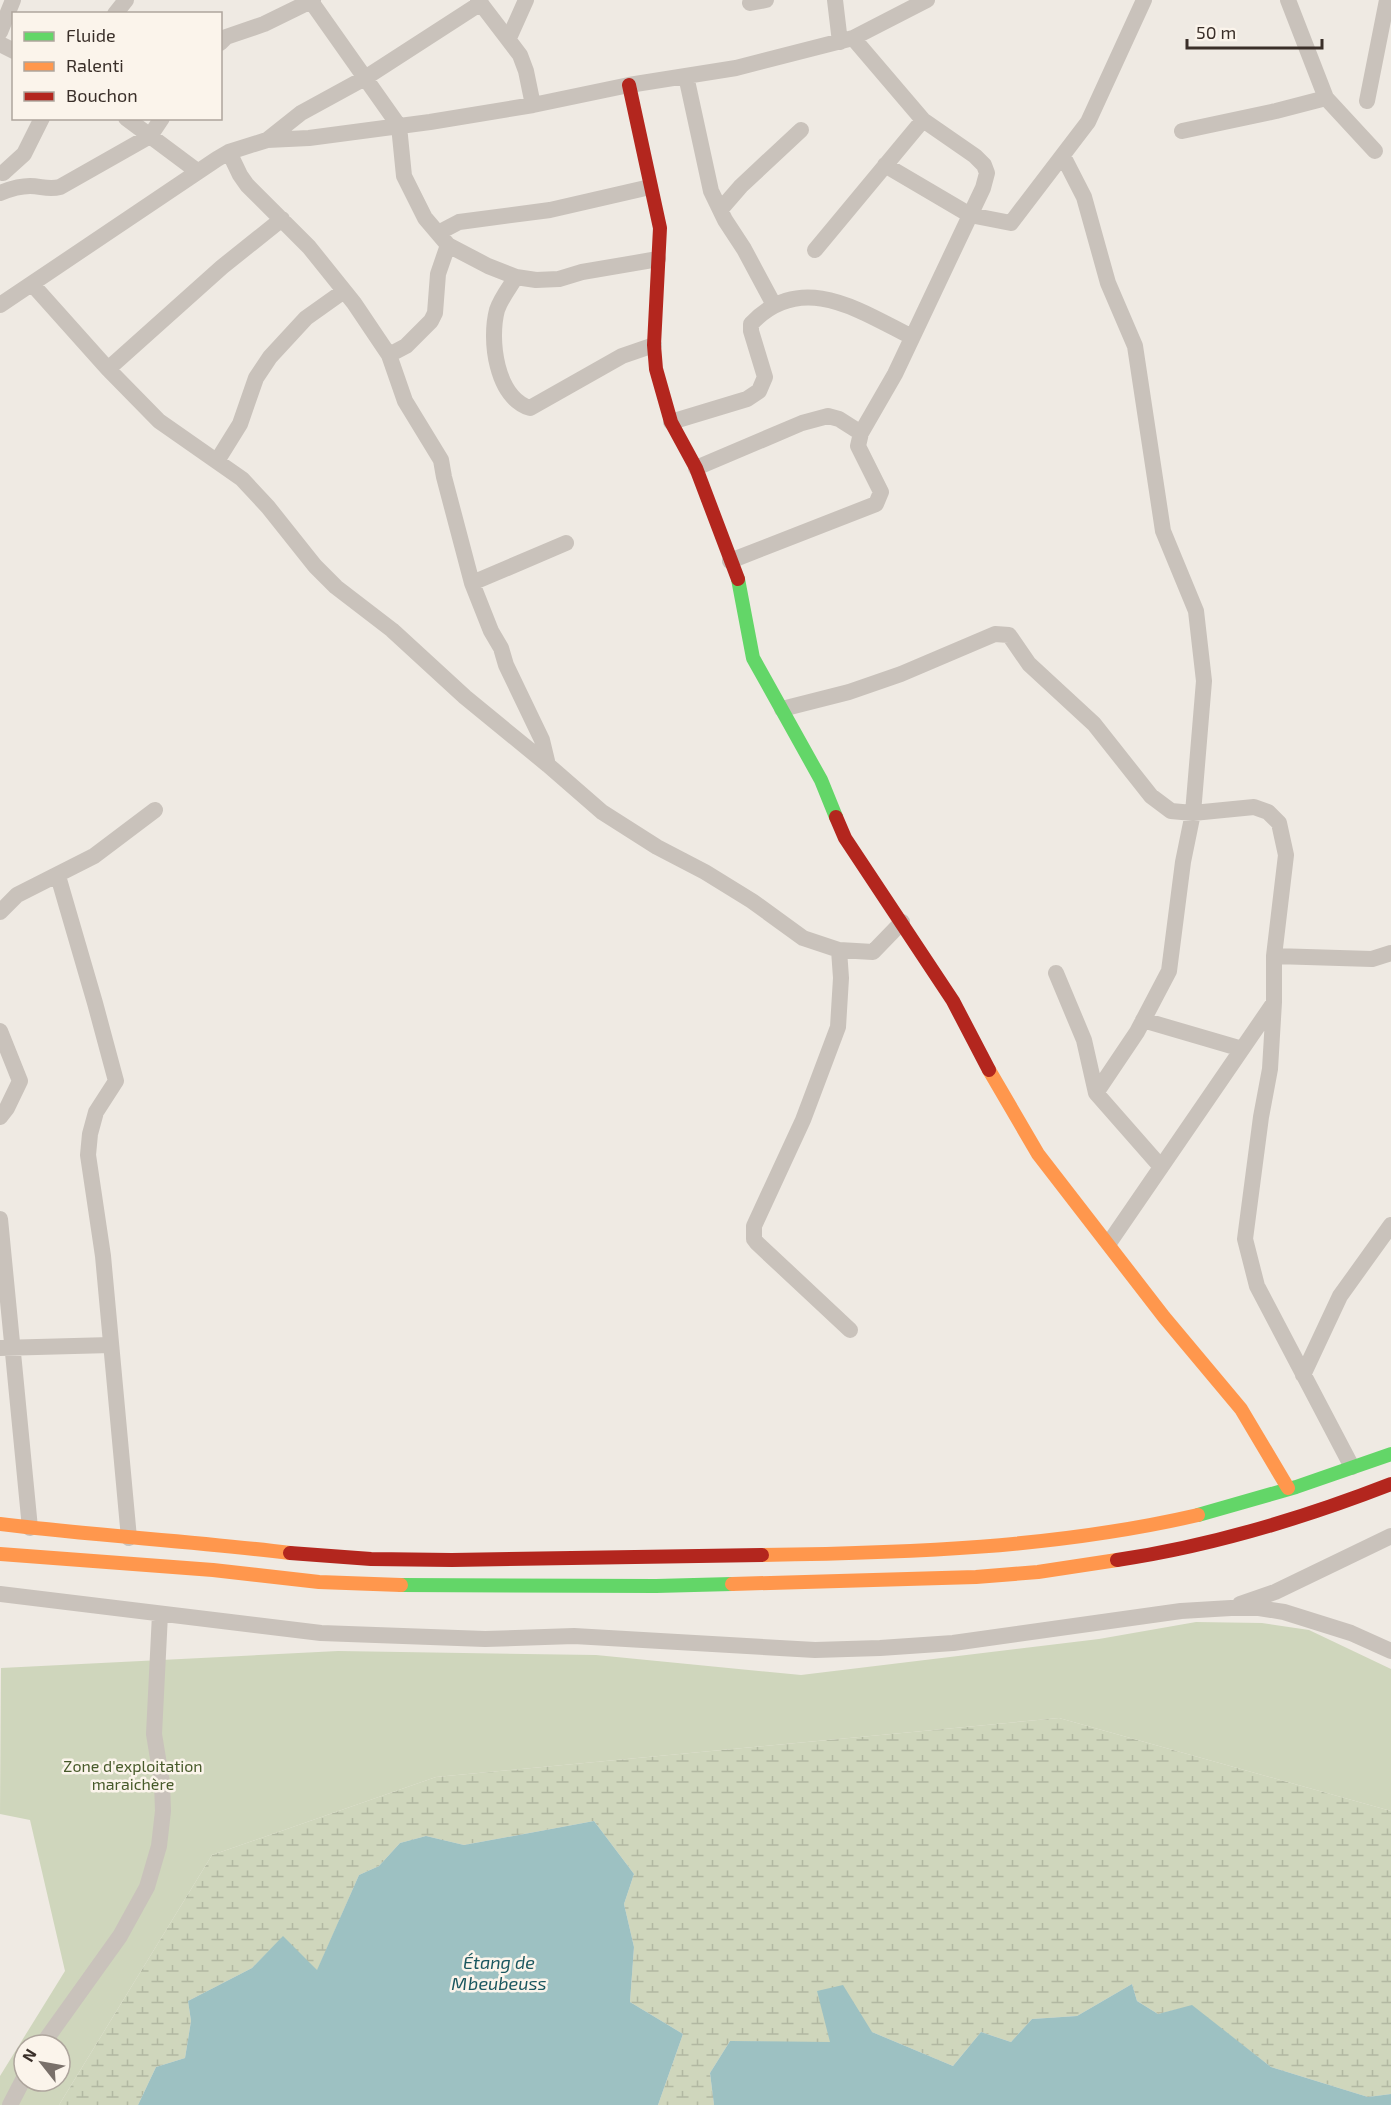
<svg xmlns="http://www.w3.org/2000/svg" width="1391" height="2105" font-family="'Exo 2',sans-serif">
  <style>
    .wetland { fill: url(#wetland-marsh) }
    .garden { fill: #cfd6bc; fill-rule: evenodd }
    .water { fill: #9dc1c2 }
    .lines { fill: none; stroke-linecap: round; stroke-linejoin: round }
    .street { stroke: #c9c2bb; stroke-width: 16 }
    .fast { stroke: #63d668; stroke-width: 14 }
    .slow { stroke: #ff974d; stroke-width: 14 }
    .jam { stroke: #b3261e; stroke-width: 14 }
    .labels { text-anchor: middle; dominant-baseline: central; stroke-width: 5; stroke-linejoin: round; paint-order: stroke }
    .park-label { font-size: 16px; fill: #475a2a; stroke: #fbf4eb }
    .water-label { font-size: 18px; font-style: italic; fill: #1b575f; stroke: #fbf4eb }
  </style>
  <defs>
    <pattern id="wetland-marsh" width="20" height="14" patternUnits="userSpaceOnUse" patternTransform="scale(1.5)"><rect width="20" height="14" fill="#cfd6bc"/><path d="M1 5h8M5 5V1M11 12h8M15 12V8" fill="none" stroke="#b2b8a2"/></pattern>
  </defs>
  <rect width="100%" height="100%" fill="#efeae3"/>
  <path class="wetland" d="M 1059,1718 L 1391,1811 L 1391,2094 L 1368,2097 L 1271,2067 L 1192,2006 L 1158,2014 L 1137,2001 L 1132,1984 L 1077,2016 L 1032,2019 L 1011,2042 L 981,2032 L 953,2066 L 872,2032 L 830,2043 L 730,2041 L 710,2073 L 714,2105 L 658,2105 L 683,2034 L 630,2002 L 634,1947 L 624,1904 L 634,1874 L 594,1821 L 464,1845 L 426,1836 L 400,1843 L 379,1866 L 359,1875 L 317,1971 L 283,1937 L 252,1968 L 188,2001 L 191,2021 L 185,2058 L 156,2067 L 138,2105 L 59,2105 L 212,1855 L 436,1777 Z"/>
  <path class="garden" d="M 1196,1622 L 1262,1623 L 1309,1630 L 1391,1669 L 1391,1811 L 1059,1718 L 436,1777 L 212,1855 L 59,2105 L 0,2105 L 0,2076 L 65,1971 L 30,1820 L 0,1814 L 1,1668 L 338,1651 L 596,1655 L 801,1675 L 1099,1639 ZM 24,2045 L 60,2045 L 60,2081 L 24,2081 Z"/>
  <path class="water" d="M 594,1821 L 634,1874 L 624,1904 L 634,1947 L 630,2002 L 683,2034 L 658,2105 L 138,2105 L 156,2067 L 185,2058 L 191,2021 L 188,2001 L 252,1968 L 283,1936 L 317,1970 L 359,1875 L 379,1866 L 400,1843 L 426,1836 L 464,1845 Z
    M 1132,1984 L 1137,2001 L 1158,2014 L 1192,2005 L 1271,2067 L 1368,2097 L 1391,2094 L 1391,2105 L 714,2105 L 710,2073 L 730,2041 L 830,2042 L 817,1991 L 843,1985 L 872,2032 L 953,2066 L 981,2032 L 1011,2042 L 1032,2019 L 1077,2016 Z"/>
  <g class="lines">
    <path class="street" d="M 310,0 L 399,126 L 404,176 L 425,218 L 448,245 L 488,266 L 516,277 L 536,280 L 559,279 L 582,272 L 658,259
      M 478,0 L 520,55 L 526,71 L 533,105
      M 835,0 L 840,42
      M 1288,0 L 1326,98 L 1375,151
      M 750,3 L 766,0
      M 115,14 L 126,0
      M 0,32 L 13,0
      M 509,38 L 526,0
      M 220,43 L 226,37 L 264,24 L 313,0
      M 0,44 L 14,51
      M 686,76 L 711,191 L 725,220 L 744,249 L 774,305
      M 1367,101 L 1387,0
      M 126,118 L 197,171
      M 1182,131 L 1276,111 L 1326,98
      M 267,140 L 301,113 L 365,78 L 481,3
      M 229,152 L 240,175 L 247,185 L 309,247 L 354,303 L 389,355 L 405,401 L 441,460 L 444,477 L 472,583 L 491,631 L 501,648 L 506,665 L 542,740 L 548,765
      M 1063,156 L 1084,197 L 1108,283 L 1135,346 L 1163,531 L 1196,611 L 1204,681 L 1193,813 L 1183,862 L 1169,971 L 1137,1032 L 1096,1093
      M 885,165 L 970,215 L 1011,223 L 1088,122 L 1144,0
      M 3,173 L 24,154 L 42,118
      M 0,193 C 10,189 19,186 30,186 C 41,186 48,190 60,187 L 150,136 L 162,118
      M 721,209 L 741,186 L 801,130
      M 438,233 L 459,222 L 550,210 L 650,187
      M 815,250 L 923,120
      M 516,277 C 510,287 501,298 497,310 C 489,340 496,397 530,408 L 622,356 L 654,345
      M 32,284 L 108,369 L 159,421 L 242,479 L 268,507 L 315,566 L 336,587 L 392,630 L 465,697 L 548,765 L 602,812 L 657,847 L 705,872 L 752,901 L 803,938 L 839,950 L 873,952 L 902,922
      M 0,305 L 217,159 L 229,152 L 267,140 L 309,138 L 430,122 L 533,105 L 629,85 L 736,68 L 853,38 L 927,0
      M 389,355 L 406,346 L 431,321 L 435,313 L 438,274 L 448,245
      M 108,369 L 222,267 L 282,219
      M 671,422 L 747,399 L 759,391 L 765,377 L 751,331 L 751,324 C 801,270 860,311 912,337
      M 217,461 L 240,424 L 256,378 L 270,357 L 306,318 L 344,291
      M 696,468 L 802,423 L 828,416 L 839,419 L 861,433
      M 730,561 L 876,504 L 881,492 L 858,446 L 861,433 L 895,374 L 983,188 L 987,173 L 984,165 L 975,156 L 923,120 L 853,38
      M 472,583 L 566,543
      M 782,709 L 849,692 L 901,674 L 995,634 L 1009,635 L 1029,664 L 1094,724 L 1151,796 L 1171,811 L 1193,813 L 1254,807 L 1268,812 L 1279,823 L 1286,855 L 1274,956 L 1274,1002 L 1270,1069 L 1261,1117 L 1245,1239 L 1257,1286 L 1352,1467
      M 58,876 L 95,1003 L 116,1081 L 96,1112 L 90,1134 L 88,1155 L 103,1256 L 129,1538
      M 0,912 L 17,895 L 94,856 L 155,810
      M 839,950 L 841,978 L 838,1027 L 803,1120 L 754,1226 L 754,1239 L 757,1243 L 850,1330
      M 1274,956 L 1372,959 L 1391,953
      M 1056,973 L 1084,1040 L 1096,1093 L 1161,1167
      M 1143,1020 L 1242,1049
      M 0,1031 L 20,1081 L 7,1108 L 0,1117
      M 0,1219 L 30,1528
      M 1109,1243 L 1273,1004
      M 0,1348 L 111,1345
      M 1303,1375 L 1340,1296 L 1391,1225
      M 0,1594 L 321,1633 L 485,1639 L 574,1636 L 815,1650 L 880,1648 L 953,1643 L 1181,1611 L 1231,1608 L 1259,1608 L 1284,1612 L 1351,1633 L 1391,1651
      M 1240,1604 L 1275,1592 L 1391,1536
      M 42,2045 L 120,1936 L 147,1887 L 159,1846 L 163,1811 L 162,1783 L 154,1734 L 160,1614
      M 10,2105 L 24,2078"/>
    <path class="fast" d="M 738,579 L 753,658 L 821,780 L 836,817
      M 1198,1515 L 1296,1487 L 1391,1454
      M 401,1585 L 656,1586 L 732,1584"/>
    <path class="slow" d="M 989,1070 L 1038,1154 L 1164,1317 L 1241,1409 L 1288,1488
      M 0,1524 C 97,1536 194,1541 290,1553
      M 0,1554 L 213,1570 L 319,1582 L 401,1585
      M 762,1555 C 908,1553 1055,1548 1198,1515
      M 732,1584 L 976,1577 L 1038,1572 L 1117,1560"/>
    <path class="jam" d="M 629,85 L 660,228 L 654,345 L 656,369 L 671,422 L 696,468 L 738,579
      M 836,817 L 845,838 L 953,1001 L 989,1070
      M 290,1553 L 371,1559 L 452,1560 L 762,1555
      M 1117,1560 C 1212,1546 1301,1519 1391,1484"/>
  </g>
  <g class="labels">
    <g class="park-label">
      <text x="133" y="1765">Zone d'exploitation<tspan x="133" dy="18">maraichère</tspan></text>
    </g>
    <g class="water-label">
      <text x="499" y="1962">Étang de<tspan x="499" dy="21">Mbeubeuss</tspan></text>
    </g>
  </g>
  <rect x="12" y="12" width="210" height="108" fill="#fbf4eb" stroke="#aea59d" stroke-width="1.5"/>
  <rect x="24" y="32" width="30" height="9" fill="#63d668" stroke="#aea59d" stroke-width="1.5"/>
  <text x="66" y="42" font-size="18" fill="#3a2f29">Fluide</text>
  <rect x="24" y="62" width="30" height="9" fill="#ff974d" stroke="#aea59d" stroke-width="1.5"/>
  <text x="66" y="72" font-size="18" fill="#3a2f29">Ralenti</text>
  <rect x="24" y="92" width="30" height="9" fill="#b3261e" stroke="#aea59d" stroke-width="1.5"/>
  <text x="66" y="102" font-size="18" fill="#3a2f29">Bouchon</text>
  <g transform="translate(42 2063) rotate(301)"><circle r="28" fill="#fbf4eb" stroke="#aea59d" stroke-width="1.5"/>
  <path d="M0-4.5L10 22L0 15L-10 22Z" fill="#79706a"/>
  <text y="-9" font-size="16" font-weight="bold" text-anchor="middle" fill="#3a2f29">N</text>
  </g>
  <path d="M1187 39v9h135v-9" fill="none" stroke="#3a2f29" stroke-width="3"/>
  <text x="1196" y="39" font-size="18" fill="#3a2f29" stroke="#fbf4eb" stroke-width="4.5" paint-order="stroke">50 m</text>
</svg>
